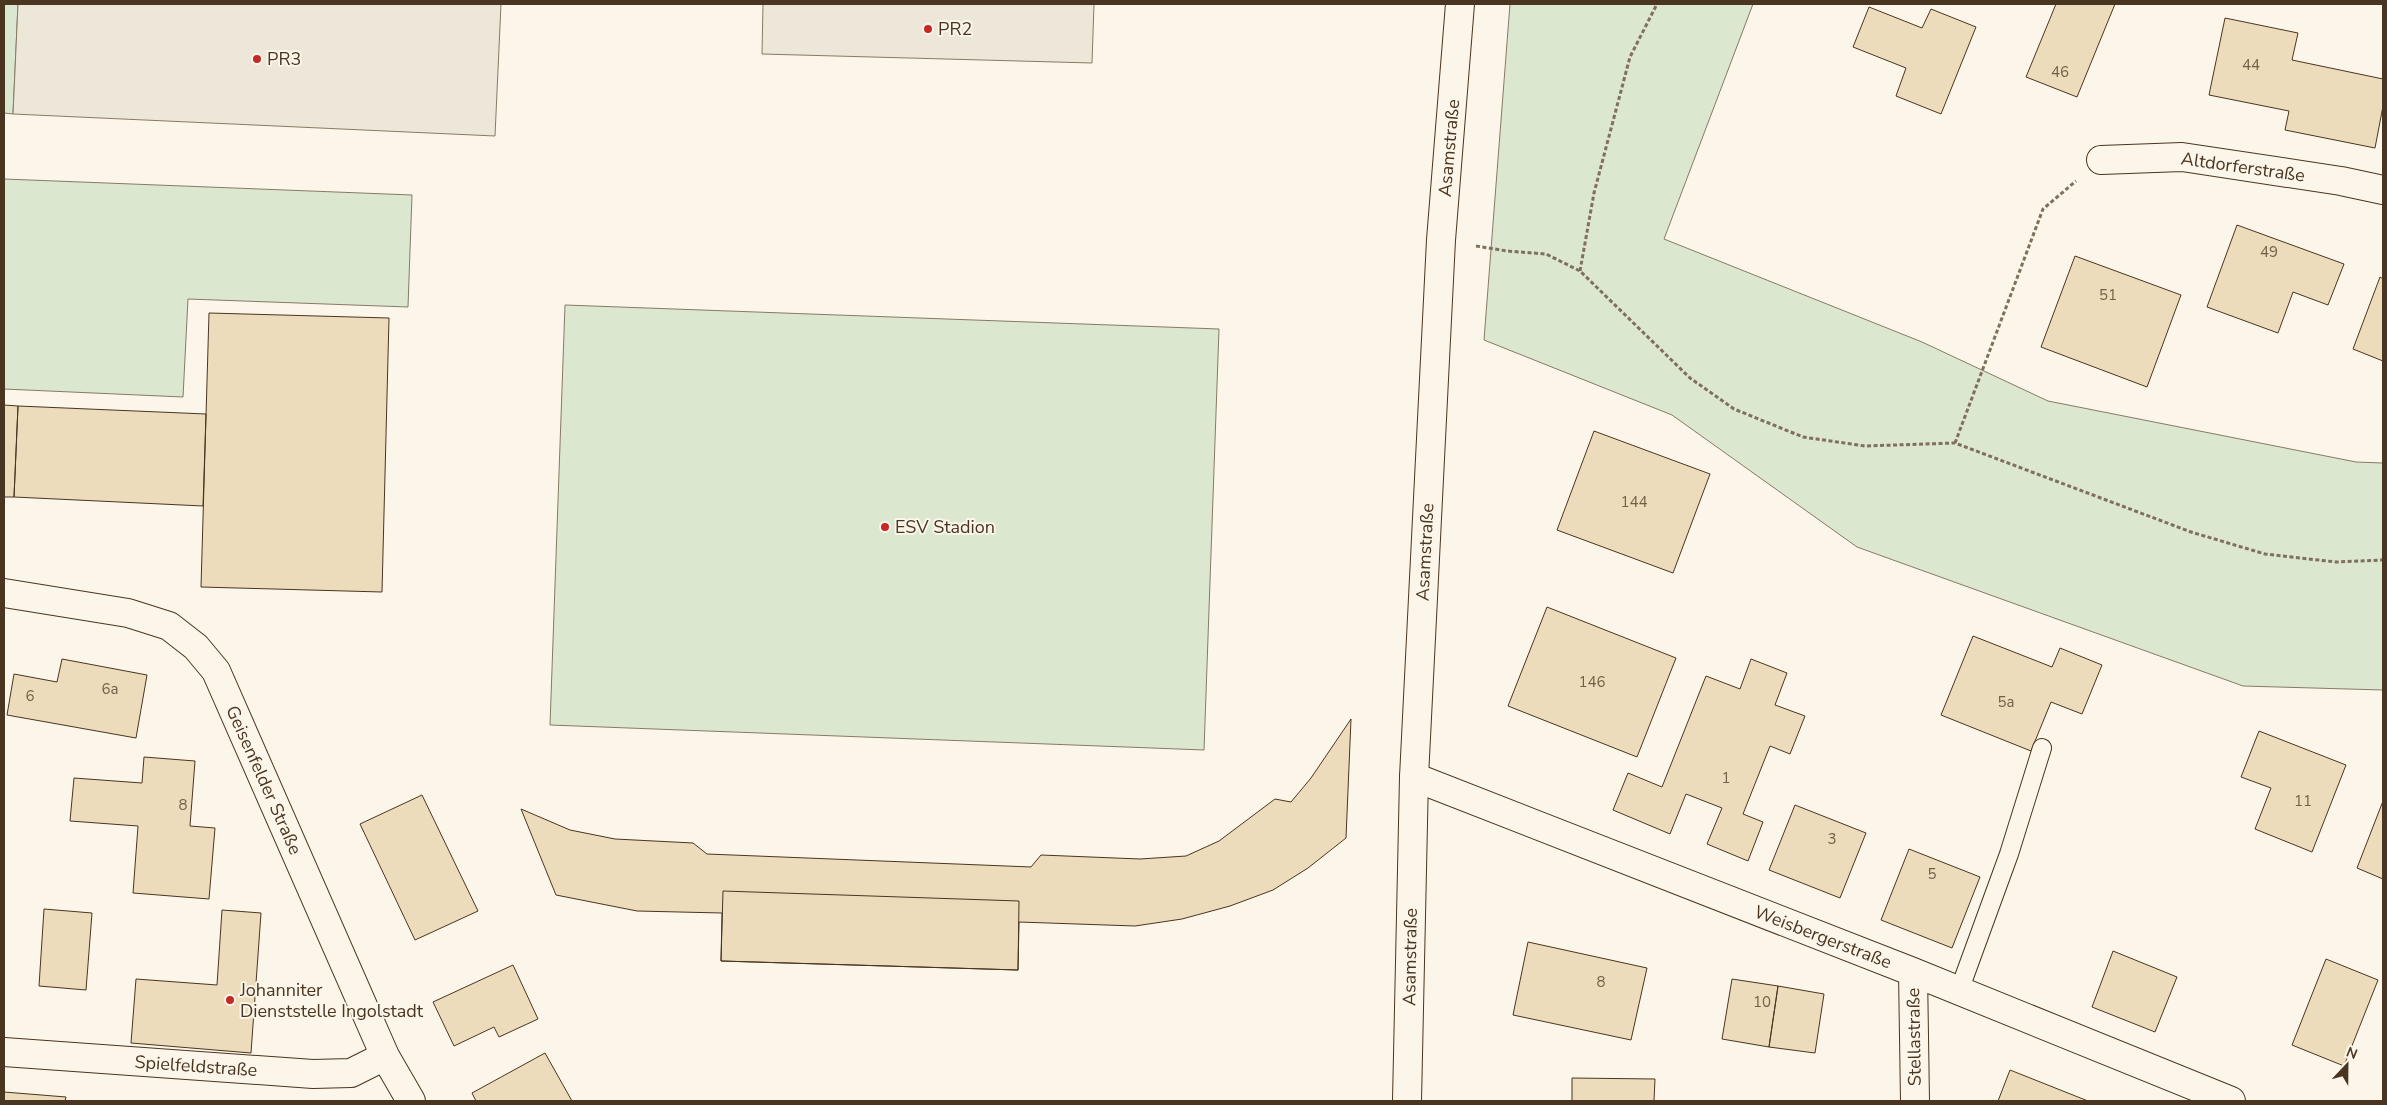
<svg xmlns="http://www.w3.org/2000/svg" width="2387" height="1105" font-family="'Nunito Sans',sans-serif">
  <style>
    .green { fill: #dce7d0; stroke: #887966 }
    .parking { fill: #ede7d9; stroke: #887966 }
    .building { fill: #ecdcbc; stroke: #4a3520 }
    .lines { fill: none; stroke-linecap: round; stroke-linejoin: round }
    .service-casing { stroke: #4a3520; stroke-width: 20 }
    .minor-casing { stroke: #4a3520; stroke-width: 30 }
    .tertiary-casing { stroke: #4a3520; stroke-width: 30 }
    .path { stroke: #7f6f5c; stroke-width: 3; stroke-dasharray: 4 2.5; stroke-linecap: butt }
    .service { stroke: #fbf6e9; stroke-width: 18 }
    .minor { stroke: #fbf6e9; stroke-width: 28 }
    .tertiary { stroke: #fbf6e9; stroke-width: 28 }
    .poi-dot { fill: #c62828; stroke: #fbf6e9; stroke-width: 2 }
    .labels { text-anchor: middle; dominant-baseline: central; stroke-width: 4; stroke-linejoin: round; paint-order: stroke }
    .number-label { font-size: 15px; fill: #725f47 }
    .poi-label { font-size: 18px; fill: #4a3520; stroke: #fbf6e9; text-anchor: start }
    .street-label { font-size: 18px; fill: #4a3520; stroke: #fbf6e9 }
  </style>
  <rect width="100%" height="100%" fill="#fbf6e9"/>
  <path class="green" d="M 4,4 L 18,4 L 13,114 L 4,113 Z
    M 1510,4 L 1753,4 L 1664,239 L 1922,342 L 2048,401 L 2356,462 L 2383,463 L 2383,690 L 2243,686 L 1857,547 L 1672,415 L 1484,340 Z
    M 4,179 L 412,195 L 408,307 L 188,299 L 183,397 L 4,389 Z
    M 565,305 L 1219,329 L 1204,750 L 550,725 Z"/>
  <path class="parking" d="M 18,4 L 501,4 L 495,136 L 13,114 Z
    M 763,4 L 1094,4 L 1092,63 L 762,54 Z"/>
  <path class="building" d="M 2056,4 L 2115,4 L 2077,97 L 2026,77 Z
    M 1869,7 L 1922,28 L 1931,9 L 1976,27 L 1941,114 L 1896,96 L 1906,68 L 1853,47 Z
    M 2225,18 L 2298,33 L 2292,60 L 2383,79 L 2383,106 L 2375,148 L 2285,130 L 2289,111 L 2209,95 Z
    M 2237,225 L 2344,264 L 2328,305 L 2293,292 L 2278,333 L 2207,307 Z
    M 2075,256 L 2181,295 L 2147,387 L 2041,347 Z
    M 2380,277 L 2383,279 L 2383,361 L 2353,349 Z
    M 209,313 L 389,318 L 382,592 L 201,587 Z
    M 4,405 L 18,406 L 14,497 L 4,497 Z
    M 18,406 L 206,414 L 203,506 L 14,497 Z
    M 1594,431 L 1710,474 L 1673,573 L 1557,530 Z
    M 1547,607 L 1676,658 L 1637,757 L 1508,706 Z
    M 1973,636 L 2052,667 L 2060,648 L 2102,665 L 2082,714 L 2051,702 L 2031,751 L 1941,715 Z
    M 62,659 L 147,675 L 136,738 L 7,715 L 14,674 L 57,682 Z
    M 1751,659 L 1787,673 L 1775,705 L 1805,716 L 1790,754 L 1770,746 L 1743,814 L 1763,822 L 1748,861 L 1707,844 L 1722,808 L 1686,794 L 1670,834 L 1613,810 L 1628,773 L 1662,787 L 1706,676 L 1740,689 Z
    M 1351,719 L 1346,838 L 1308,868 L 1273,890 L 1230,906 L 1182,919 L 1135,926 L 1019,922 L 1018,970 L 721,961 L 722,913 L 637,911 L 556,895 L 521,809 L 570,830 L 615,839 L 693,843 L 707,854 L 1031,867 L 1041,855 L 1140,859 L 1186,856 L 1219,841 L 1275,799 L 1291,802 L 1311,778 Z
    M 2259,731 L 2346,765 L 2312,852 L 2255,829 L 2271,788 L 2241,777 Z
    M 144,757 L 195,761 L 190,826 L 215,828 L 209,899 L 133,893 L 138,826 L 70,821 L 74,778 L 142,783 Z
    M 422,795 L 478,911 L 415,940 L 360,824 Z
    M 2383,801 L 2383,879 L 2357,868 Z
    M 1795,805 L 1866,833 L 1840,898 L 1769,870 Z
    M 1909,849 L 1980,877 L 1952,948 L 1881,920 Z
    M 723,891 L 1019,901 L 1018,970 L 721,961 Z
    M 44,909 L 92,913 L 86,990 L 39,986 Z
    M 222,910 L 261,913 L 251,1053 L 131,1043 L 136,979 L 217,985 Z
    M 1528,942 L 1647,968 L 1631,1040 L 1513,1015 Z
    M 2113,951 L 2177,977 L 2155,1032 L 2092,1007 Z
    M 2326,959 L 2378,980 L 2344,1066 L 2292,1045 Z
    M 513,965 L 538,1019 L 499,1037 L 494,1027 L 454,1046 L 433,1002 Z
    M 1732,979 L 1778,986 L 1769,1047 L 1722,1039 Z
    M 1778,986 L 1824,994 L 1815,1053 L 1769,1047 Z
    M 545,1053 L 572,1101 L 476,1101 L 472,1093 Z
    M 2010,1070 L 2088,1101 L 1998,1101 Z
    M 1572,1078 L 1655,1079 L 1654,1101 L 1572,1101 Z
    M 4,1092 L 66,1097 L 65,1101 L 4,1101 Z"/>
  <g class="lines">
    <defs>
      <path id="service" d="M 1959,991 L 2009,854 L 2042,748"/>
      <path id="minor" d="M 2101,160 L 2182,157 L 2341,181 L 2383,190
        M 4,593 L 128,613 L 169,626 L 196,647 L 216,671 L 385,1056 L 411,1101
        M 1414,777 L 1913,972 L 2231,1101
        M 1913,972 L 1915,1101
        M 4,1052 L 313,1074 L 351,1073 L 385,1056"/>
      <path id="tertiary" d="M 1407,1101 L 1414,777 L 1441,240 L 1460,4"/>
    </defs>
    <use href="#service" class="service-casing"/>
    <use href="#minor" class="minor-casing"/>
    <use href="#tertiary" class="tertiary-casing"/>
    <path class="path" d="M 1476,246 L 1507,251 L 1546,254 L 1580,271 L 1690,378 L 1734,409 L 1803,437 L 1865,446 L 1955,443 L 2191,532 L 2265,554 L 2336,562 L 2383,560
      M 1580,271 L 1594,193 L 1630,57 L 1657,4
      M 1955,443 L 2043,209 L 2076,181"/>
    <use href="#service" class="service"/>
    <use href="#minor" class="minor"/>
    <use href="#tertiary" class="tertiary"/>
  </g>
  <g class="poi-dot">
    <circle cx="928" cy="29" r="5"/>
    <circle cx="257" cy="59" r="5"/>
    <circle cx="885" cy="527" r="5"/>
    <circle cx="230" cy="1000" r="5"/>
  </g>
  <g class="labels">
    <g class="number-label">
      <text x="2251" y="65">44</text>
      <text x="2060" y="72">46</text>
      <text x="2269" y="252">49</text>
      <text x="2108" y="295">51</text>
      <text x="1634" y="502">144</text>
      <text x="1592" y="682">146</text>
      <text x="110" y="689">6a</text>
      <text x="30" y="696">6</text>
      <text x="2006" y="702">5a</text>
      <text x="1726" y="778">1</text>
      <text x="2303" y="801">11</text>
      <text x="183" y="805">8</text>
      <text x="1832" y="839">3</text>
      <text x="1932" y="874">5</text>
      <text x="1601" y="982">8</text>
      <text x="1762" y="1002">10</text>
    </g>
    <g class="poi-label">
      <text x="938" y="29">PR2</text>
      <text x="267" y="59">PR3</text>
      <text x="895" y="527">ESV Stadion</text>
      <text x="240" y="990">Johanniter<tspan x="240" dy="21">Dienststelle Ingolstadt</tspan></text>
    </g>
    <g class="street-label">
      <text transform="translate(1449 148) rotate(-85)">Asamstraße</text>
      <text transform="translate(2243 167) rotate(8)">Altdorferstraße</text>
      <text transform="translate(1425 552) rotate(-87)">Asamstraße</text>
      <text transform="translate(264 780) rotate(66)">Geisenfelder Straße</text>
      <text transform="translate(1823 937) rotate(21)">Weisbergerstraße</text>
      <text transform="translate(1410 957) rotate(-89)">Asamstraße</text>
      <text transform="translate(1914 1037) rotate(-91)">Stellastraße</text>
      <text transform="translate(196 1066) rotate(4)">Spielfeldstraße</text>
    </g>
  </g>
  <rect width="2387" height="1105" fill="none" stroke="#4a3520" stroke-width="10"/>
  <g transform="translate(2347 1065) rotate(22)" stroke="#fbf6e9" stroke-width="4" paint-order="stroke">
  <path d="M0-4L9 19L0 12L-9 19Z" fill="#4a3520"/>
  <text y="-8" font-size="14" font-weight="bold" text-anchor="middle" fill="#4a3520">N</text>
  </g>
</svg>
